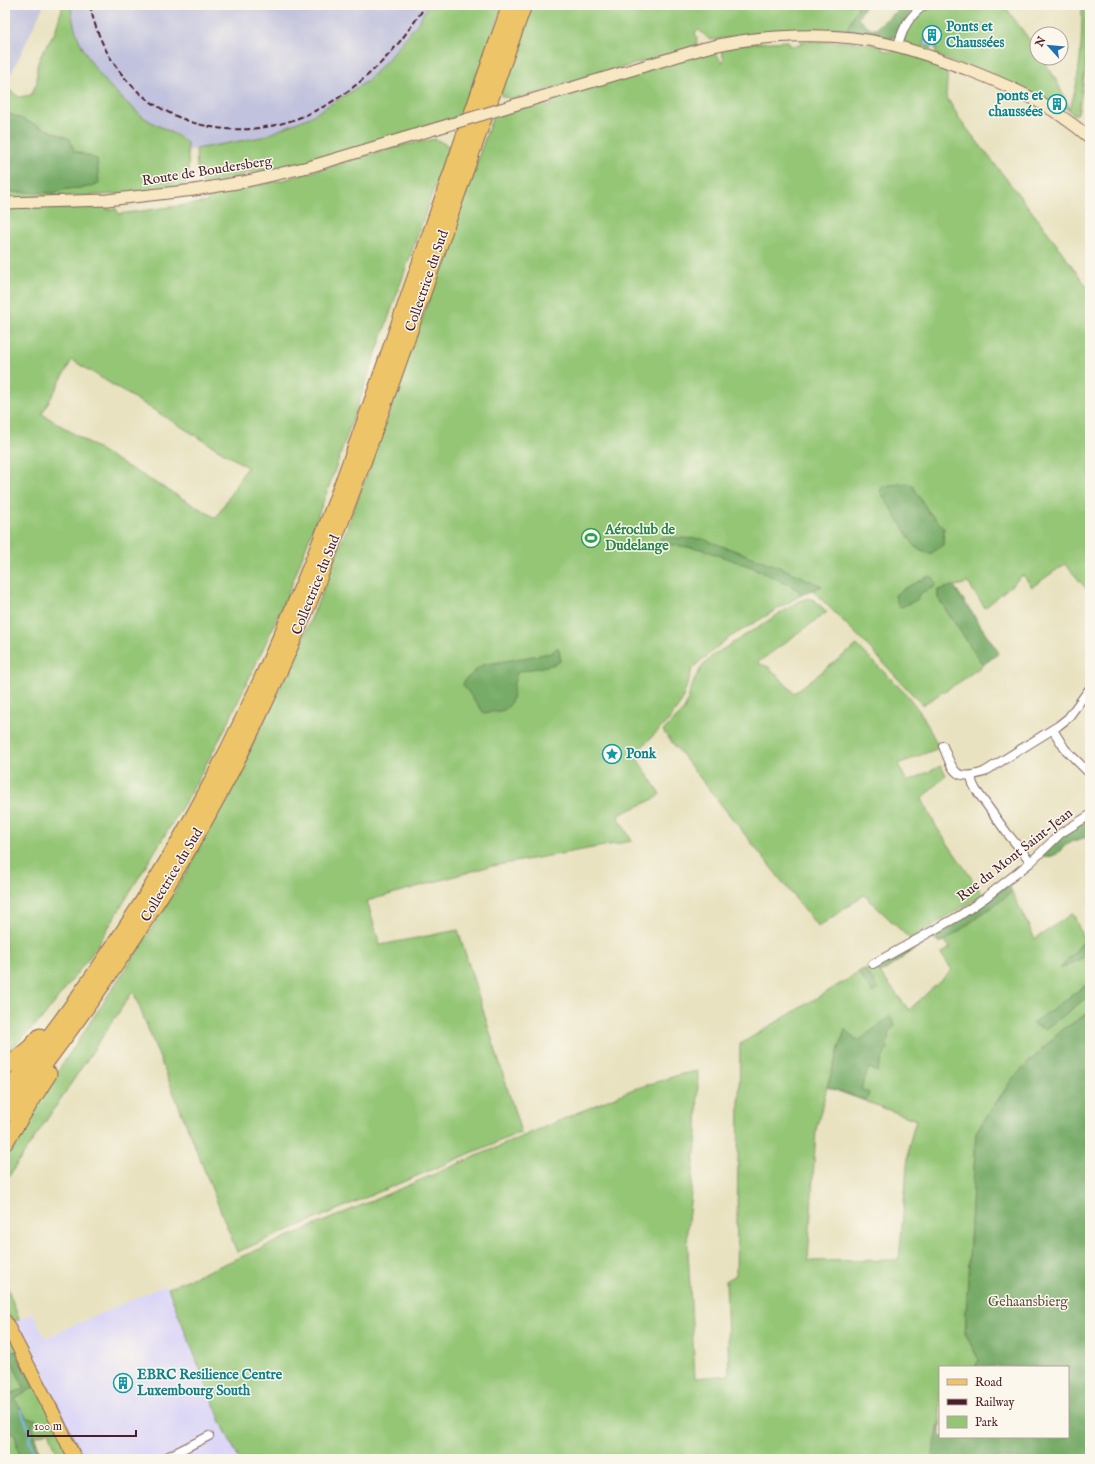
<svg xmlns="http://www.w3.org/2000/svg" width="1095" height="1464" font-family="'IM FELL English',serif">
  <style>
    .built { fill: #dbd6f7 }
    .industrial { fill: #c1c2dd }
    .green { fill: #94c676; stroke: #6f7250; fill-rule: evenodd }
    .forest { fill: #77ab67; stroke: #606549 }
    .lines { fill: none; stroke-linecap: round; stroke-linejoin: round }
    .stream { stroke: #7fbdf2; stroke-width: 2 }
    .minor-casing { stroke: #81635f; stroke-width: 10 }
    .secondary-casing { stroke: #81635f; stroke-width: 13 }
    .primary-casing { stroke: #81635f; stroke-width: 15 }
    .motorway-casing { stroke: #81635f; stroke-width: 17 }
    .minor { stroke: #fff; stroke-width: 8 }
    .secondary { stroke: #f8e7c3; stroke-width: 11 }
    .primary { stroke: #eec469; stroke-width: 13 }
    .motorway { stroke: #eec469; stroke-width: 15 }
    .rail { stroke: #4a1f2b; stroke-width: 2; stroke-dasharray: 6 3; stroke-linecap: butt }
    .secondary-bridge-casing { stroke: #81635f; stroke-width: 13; stroke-linecap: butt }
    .secondary-bridge { stroke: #f8e7c3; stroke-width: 11 }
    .labels { text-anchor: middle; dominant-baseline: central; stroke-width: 3; stroke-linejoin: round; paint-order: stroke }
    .culture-label { font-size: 14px; font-weight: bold; fill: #0d838f; stroke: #fbf7ec; text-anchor: start }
    .street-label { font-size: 14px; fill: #4a1f2b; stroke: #fbf7ec }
    .leisure-label { font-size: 14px; font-weight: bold; fill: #27864d; stroke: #fbf7ec; text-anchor: start }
    .park-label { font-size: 14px; fill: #605142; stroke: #fbf7ec }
  </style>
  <rect width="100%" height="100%" fill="#fbf7ec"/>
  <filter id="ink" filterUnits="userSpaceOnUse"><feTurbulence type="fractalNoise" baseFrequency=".025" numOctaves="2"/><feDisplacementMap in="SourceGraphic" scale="8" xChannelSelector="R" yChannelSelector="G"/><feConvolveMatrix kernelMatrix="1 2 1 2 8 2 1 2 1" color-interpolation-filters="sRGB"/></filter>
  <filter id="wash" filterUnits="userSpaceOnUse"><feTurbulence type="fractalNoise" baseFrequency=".012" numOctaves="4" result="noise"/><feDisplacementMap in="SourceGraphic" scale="16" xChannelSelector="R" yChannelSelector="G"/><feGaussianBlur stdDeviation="0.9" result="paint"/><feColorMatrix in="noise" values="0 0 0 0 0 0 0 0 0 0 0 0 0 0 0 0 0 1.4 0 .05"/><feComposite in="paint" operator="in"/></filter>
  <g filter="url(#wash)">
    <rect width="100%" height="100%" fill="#e8e2c0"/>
    <path class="built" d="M 165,1285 L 168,1288 L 221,1422 L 239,1459 L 84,1459 L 60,1410 L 12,1323 L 33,1313 L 45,1338 Z"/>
    <path class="industrial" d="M 5,5 L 44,5 L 10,76 L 5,69 Z
      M 71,5 L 428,5 L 418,23 L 388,59 L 366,82 L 310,117 L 262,137 L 187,151 L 187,143 L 181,137 L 147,120 L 119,97 L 94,68 L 82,46 L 71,17 Z
      M 929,28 L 939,32 L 936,42 L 936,49 L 923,44 Z"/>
    <path class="green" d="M 63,5 L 71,5 C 73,47 103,83 134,109 C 138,113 143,117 148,120 C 161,128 176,133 187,143 C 187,157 192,175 184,187 L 128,194 L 5,198 L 5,192 L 53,193 L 67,189 L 90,187 L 97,159 L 74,151 L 70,139 L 5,112 L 5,87 L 19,97 L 31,95 L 37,82 L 37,66 L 40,57 L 55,32 Z
      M 428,5 L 503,5 L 463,115 L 312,162 L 258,174 L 258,172 L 244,173 L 244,176 L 204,185 C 195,176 197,161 196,149 L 262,137 L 310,117 L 366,82 L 388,59 L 418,23 Z
      M 532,5 L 859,5 L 847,29 L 893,38 L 890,40 L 847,33 L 846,29 L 834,28 L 830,32 L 757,34 L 714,40 L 709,39 L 699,30 L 695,32 L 697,39 L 696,46 L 513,100 L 500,95 Z
      M 930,5 L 1004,5 L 1037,50 L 1037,58 L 1042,58 L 1055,78 L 1069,107 L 1068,110 L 1060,105 L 1061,103 L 1052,98 L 1048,103 L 936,55 L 936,42 L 939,32 L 929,28 L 923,44 L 931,47 L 930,53 L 906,45 L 903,37 L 917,13 Z
      M 1082,5 L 1090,5 C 1089,43 1085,77 1078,113 L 1075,115 L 1069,111 C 1081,78 1082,40 1082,5 Z
      M 788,41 L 790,43 L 789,46 L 801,45 L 801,41 L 855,42 L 882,46 L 882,50 L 892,52 L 893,49 L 948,66 L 946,96 L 961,121 L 1044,227 L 1090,291 L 1090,591 L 1089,592 L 1065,564 L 1032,587 L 1023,575 L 985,608 L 968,583 L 938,590 L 938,598 L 983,665 L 961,681 L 922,705 L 866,644 L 812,590 L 801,595 L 727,639 L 698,663 L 692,670 L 681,703 L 668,721 L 636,753 L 638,760 L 660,794 L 658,797 L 619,815 L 618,817 L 632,841 L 487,867 L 367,901 L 380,945 L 458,930 L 521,1132 L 237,1252 L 133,991 L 5,1182 L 5,1152 L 8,1147 L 147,936 L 188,870 L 270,710 L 299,648 L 331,570 L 378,445 L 492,118 L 508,113 L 508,112 L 542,102 L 549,107 L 551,105 L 550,99 L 706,51 L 716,52 L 721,62 L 723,62 L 724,61 L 721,48 L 741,44 Z
      M 435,139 L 449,146 L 331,481 L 285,602 L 227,725 L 193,789 L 94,951 L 43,1018 L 5,1054 L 5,208 L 106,205 L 107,209 L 116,209 L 119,214 L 208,202 L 206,196 L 283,180 L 404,145 ZM 72,360 L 247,467 L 216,518 L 123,464 L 42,414 Z
      M 808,598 L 814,600 L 827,612 L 757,663 L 769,667 L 794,693 L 857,645 L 907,695 L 923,716 L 939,748 L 898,764 L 907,782 L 941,766 L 946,775 L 922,799 L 937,828 L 983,895 L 910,939 L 864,895 L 818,927 L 663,731 L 684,710 L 695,678 L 702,667 L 712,656 L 798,602 Z
      M 1012,892 L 1035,939 L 1073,913 L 1084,941 L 1061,968 L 1090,954 L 1090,982 L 1033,1024 L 1045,1029 L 1090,995 L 1090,1012 L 1062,1030 L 1013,1078 L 976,1132 L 965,1333 L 979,1360 L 975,1367 L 940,1367 L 940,1421 L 932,1459 L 239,1459 L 221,1422 L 168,1288 L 631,1090 L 682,1074 L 698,1071 L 697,1133 L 687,1232 L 695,1378 L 729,1375 L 726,1280 L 736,1275 L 740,1044 L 873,964 L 909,1010 L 952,970 L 941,954 L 950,948 L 945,941 ZM 827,1087 L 916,1120 L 909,1145 L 899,1260 L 808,1261 L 816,1130 Z
      M 5,1281 L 19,1319 L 12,1323 L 5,1309 Z
      M 5,1330 L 25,1347 L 60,1410 L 84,1459 L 59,1459 L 49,1431 L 35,1437 L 42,1459 L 40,1459 L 32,1426 L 15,1399 L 34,1387 L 8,1352 L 5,1344 Z
      M 10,1358 L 25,1389 L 9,1394 L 5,1383 L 5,1360 Z
      M 5,1431 L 15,1434 L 20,1459 L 5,1459 Z"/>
    <path class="forest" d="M 859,5 L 865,5 L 858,19 L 872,29 L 877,29 L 879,25 L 905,5 L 914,5 L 917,8 C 907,16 902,24 898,36 L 893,38 L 847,29 Z
      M 5,112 L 70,139 L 74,151 L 97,159 L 99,183 L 90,187 L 67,189 L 53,193 L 5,192 Z
      M 907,483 L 913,486 L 928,511 L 944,528 L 943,545 L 930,554 L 915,547 L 880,491 L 883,486 Z
      M 661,537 L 703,539 L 777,566 L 822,586 L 801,595 L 797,589 L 754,568 L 701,549 L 659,543 Z
      M 929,576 L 934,578 L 936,584 L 934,587 L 921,593 L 917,600 L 901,607 L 898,606 L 895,595 L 900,591 Z
      M 954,586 L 999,653 L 983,665 L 938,598 L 938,590 Z
      M 558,647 L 561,660 L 556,664 L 518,672 C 510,684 517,703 504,710 C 499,712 490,712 484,713 L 463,685 L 465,680 L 482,665 L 551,653 Z
      M 1090,815 L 1090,836 L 1068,843 L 1057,854 L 1047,858 L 1040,853 Z
      M 1007,881 L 1012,892 L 945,941 L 939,943 L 927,934 Z
      M 1090,938 L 1090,954 L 1060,969 L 1084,941 Z
      M 920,939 L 925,942 L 881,973 L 875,966 Z
      M 864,969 L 879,989 L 873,993 L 858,972 Z
      M 1090,982 L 1090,995 L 1045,1029 L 1032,1024 Z
      M 1090,1012 L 1090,1459 L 932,1459 L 940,1421 L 940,1437 L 1068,1437 L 1068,1367 L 975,1367 L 979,1360 L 965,1333 L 976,1132 L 1013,1078 L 1062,1030 Z
      M 890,1016 L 895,1026 L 889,1031 L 887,1048 L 877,1072 L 869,1068 L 861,1089 L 869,1093 L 868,1097 L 865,1100 L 827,1087 L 845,1029 L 854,1038 L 860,1040 Z
      M 5,1344 L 8,1352 L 15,1351 L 34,1387 L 15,1399 L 26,1418 L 36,1419 L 32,1426 L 40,1459 L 20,1459 L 15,1434 L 5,1431 L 5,1383 L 9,1394 L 25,1389 L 10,1358 L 5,1360 Z"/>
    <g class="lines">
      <path class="stream" d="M 21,1410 L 31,1435 L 29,1439 L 36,1459"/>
    </g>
  </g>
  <g filter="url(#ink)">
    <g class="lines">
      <defs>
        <path id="minor" d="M 898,46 C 903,27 909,16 925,5
          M 1053,730 L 1065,749 L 1090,774
          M 943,746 C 953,771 955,782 984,772 L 1058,726 L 1068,718 L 1090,688
          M 971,776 L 973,784 L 976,790 L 1007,833 L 1031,862
          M 873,964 L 959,916 L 985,898 L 1031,862 L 1061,833 L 1090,815
          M 163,1459 L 209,1436"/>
        <path id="secondary" d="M 514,105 L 705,48 C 760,34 833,31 888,44 C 915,50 941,60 966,69 C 1015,88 1050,104 1090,138
          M 5,203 L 107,200 L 194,190 L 243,182 L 312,166 L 438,128"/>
        <path id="primary" d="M 5,1321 L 53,1413 L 75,1459"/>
        <path id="motorway" d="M 5,1068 L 30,1047 L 40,1036
          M 5,1094 C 83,996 154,892 212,781 C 248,711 281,638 311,565 C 345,481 374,395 404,309 C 439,207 474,106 510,5
          M 5,1115 C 102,994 188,864 255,724 C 316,598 363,465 409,333 C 447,223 485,114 524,5
          M 5,1143 L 49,1074"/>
      </defs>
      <use href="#minor" class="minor-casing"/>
      <use href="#secondary" class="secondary-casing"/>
      <use href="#primary" class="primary-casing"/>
      <use href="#motorway" class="motorway-casing"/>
      <use href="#minor" class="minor"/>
      <use href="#secondary" class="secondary"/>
      <use href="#primary" class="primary"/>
      <use href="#motorway" class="motorway"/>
      <path class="rail" d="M 90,5 C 98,45 120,81 154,104 C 226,151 311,128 370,73 C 392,54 410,29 426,5"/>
      <defs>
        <path id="secondary-bridge" d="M 438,128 L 514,105"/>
      </defs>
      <use href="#secondary-bridge" class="secondary-bridge-casing"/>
      <use href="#secondary-bridge" class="secondary-bridge"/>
    </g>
  </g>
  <defs>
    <symbol id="building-ring" viewBox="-11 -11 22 22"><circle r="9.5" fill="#fbf7ec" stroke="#0f9aa8" stroke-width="1.5"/><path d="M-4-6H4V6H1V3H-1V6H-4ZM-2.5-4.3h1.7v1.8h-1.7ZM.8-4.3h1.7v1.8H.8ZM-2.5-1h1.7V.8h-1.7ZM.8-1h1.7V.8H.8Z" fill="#0f9aa8"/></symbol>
    <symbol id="stadium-ring" viewBox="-11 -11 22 22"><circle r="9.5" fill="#fbf7ec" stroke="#2e9e5b" stroke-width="1.5"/><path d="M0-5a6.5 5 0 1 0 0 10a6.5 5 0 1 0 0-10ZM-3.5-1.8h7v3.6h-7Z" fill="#2e9e5b"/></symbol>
    <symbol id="sight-ring" viewBox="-11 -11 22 22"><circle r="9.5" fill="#fbf7ec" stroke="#0f9aa8" stroke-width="1.5"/><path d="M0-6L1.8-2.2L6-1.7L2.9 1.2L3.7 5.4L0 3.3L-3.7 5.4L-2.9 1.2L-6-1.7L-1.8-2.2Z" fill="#0f9aa8"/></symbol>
  </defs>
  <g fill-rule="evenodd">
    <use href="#building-ring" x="921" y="24" width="22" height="22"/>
    <use href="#building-ring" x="1046" y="93" width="22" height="22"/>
    <use href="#stadium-ring" x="580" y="527" width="22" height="22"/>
    <use href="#sight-ring" x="601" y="743" width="22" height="22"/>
    <use href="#building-ring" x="112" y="1372" width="22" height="22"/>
  </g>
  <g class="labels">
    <g class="culture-label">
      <text x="946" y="27">Ponts et<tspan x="946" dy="16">Chaussées</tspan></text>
      <text x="1043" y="96" text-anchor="end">ponts et<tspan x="1043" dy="16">chaussées</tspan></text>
      <text x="626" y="754">Ponk</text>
      <text x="137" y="1375">EBRC Resilience Centre<tspan x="137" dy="16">Luxembourg South</tspan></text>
    </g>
    <g class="street-label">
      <text transform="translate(207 171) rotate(-9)">Route de Boudersberg</text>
      <text transform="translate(427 281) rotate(-71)">Collectrice du Sud</text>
      <text transform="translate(316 585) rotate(-68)">Collectrice du Sud</text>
      <text transform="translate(1015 855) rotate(-38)">Rue du Mont Saint-Jean</text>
      <text transform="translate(172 875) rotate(-59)">Collectrice du Sud</text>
    </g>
    <g class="leisure-label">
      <text x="605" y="530">Aéroclub de<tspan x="605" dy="16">Dudelange</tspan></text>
    </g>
    <g class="park-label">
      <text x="1028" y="1302">Gehaansbierg</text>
    </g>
  </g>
  <rect width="1095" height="1464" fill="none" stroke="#fbf7ec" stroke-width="20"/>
  <rect x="939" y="1366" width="130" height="72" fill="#fbf7ec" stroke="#b4a19f"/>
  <rect x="947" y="1379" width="20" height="6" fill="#eec469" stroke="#b4a19f"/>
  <text x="975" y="1386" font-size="12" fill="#4a1f2b">Road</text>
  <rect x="947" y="1399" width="20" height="6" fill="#4a1f2b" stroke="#b4a19f"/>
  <text x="975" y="1406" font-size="12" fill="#4a1f2b">Railway</text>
  <rect x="947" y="1416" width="20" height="12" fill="#94c676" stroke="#b4a19f"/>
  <text x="975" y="1426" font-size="12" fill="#4a1f2b">Park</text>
  <g transform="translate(1049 46) rotate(297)"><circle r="19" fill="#fbf7ec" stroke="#b4a19f"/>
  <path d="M0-3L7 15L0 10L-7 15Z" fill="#1f6fb2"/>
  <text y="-6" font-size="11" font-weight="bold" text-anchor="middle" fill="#4a1f2b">N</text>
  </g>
  <path d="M28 1430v6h108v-6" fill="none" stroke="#4a1f2b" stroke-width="2"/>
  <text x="34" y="1430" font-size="12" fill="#4a1f2b" stroke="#fbf7ec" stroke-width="3" paint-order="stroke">100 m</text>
</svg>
